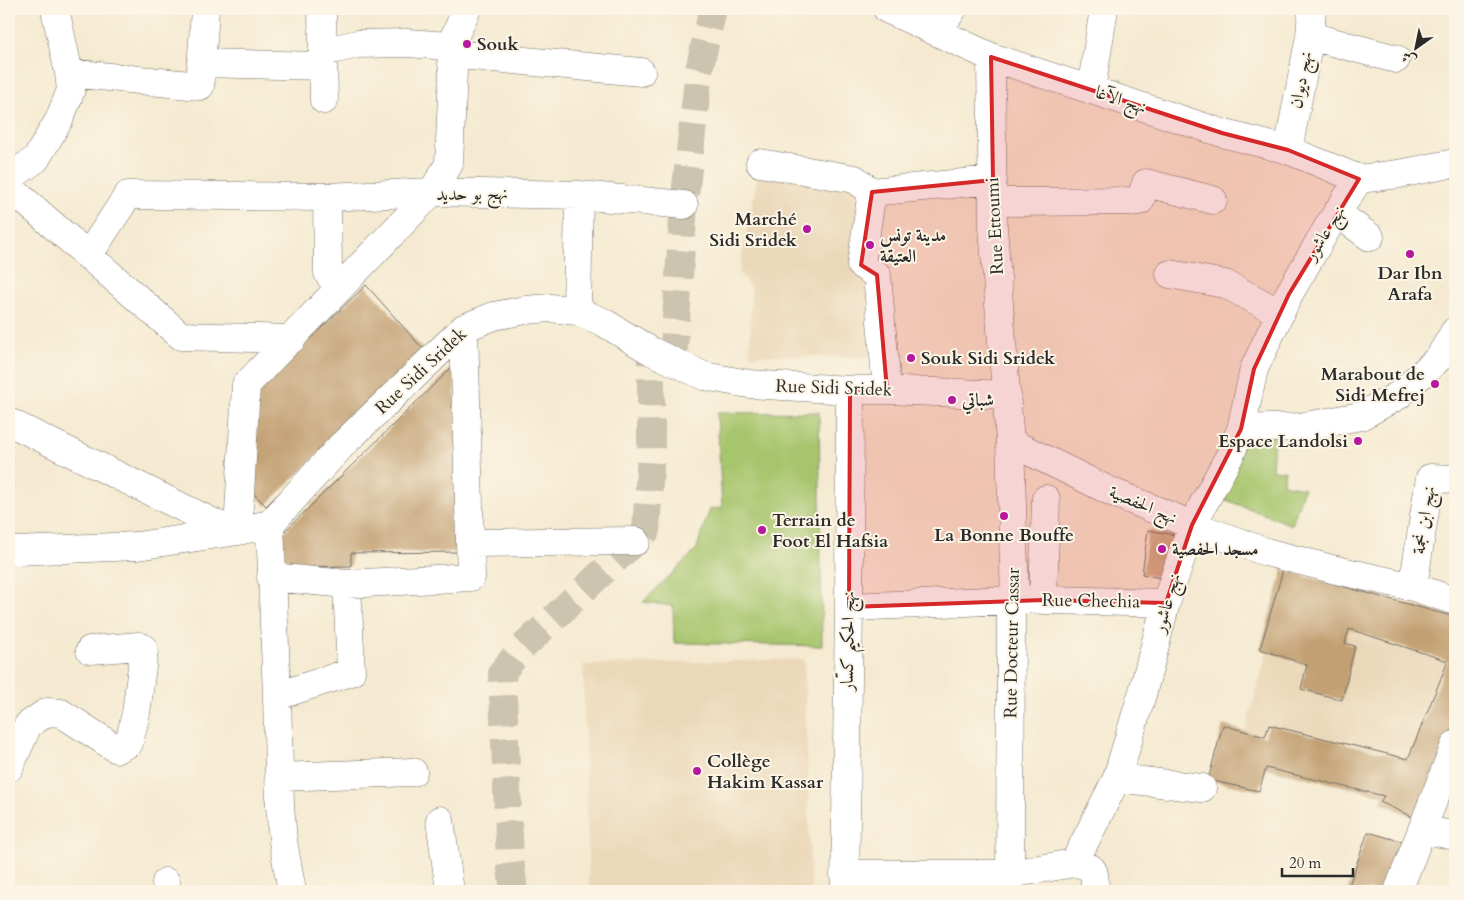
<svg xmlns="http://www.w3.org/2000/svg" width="1464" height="900" font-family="Cardo,Amiri,serif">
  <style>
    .built { fill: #ebd8ba }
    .green { fill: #a7c56d; stroke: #69784c }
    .building { fill: #c2a073 }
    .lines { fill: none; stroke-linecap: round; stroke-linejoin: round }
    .minor-tunnel { stroke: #cdc4b0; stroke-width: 28; stroke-dasharray: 28 14; stroke-linecap: butt }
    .minor-casing { stroke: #726e65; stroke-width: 29 }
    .minor { stroke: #fff; stroke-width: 28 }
    .marked { fill: #d62828; fill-opacity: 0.2; stroke: #d62828; stroke-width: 4; stroke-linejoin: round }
    .poi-dot { fill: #b5179e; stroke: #fcf5e5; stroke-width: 2 }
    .labels { text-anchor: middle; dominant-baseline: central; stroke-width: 4; stroke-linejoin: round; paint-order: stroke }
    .poi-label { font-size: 18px; font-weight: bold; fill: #2b2b2b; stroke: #fcf5e5; text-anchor: start }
    .street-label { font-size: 18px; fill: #2b2b2b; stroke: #fcf5e5 }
  </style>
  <rect width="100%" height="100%" fill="#fcf5e5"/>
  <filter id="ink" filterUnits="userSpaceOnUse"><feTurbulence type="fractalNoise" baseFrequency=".02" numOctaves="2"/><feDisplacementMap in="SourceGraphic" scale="10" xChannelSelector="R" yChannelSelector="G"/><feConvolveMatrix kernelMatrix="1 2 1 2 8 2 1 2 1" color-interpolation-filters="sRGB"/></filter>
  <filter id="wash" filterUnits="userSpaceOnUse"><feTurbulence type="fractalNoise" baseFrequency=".0096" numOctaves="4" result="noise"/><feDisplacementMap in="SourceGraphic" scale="20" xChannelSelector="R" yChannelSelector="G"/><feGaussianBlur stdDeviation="1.12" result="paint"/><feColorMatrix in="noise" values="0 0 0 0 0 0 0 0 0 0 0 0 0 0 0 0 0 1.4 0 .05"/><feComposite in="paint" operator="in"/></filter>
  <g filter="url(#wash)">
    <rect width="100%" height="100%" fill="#f5ead1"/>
    <path class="built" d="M 760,163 L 872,192 L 861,265 L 884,358 L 750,355 L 751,288 L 739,273 Z
      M 1283,570 L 1455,617 L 1455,723 L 1423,798 L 1419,820 L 1380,802 L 1384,796 L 1267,768 L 1259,791 L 1208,780 L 1223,725 L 1245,731 L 1267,652 L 1260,649 Z
      M 804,659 L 811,891 L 589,891 L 583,665 Z"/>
    <path class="green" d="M 819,412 L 822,646 L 674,643 L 673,606 L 643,602 L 696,550 L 710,509 L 722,508 L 717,413 Z
      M 1242,435 L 1274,436 L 1272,470 L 1285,471 L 1283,484 L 1304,488 L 1292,525 L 1213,495 Z"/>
    <g id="blocks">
      <path class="building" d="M 366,285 L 424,350 L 266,506 L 253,493 L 258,389 Z
        M 454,365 L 463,552 L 351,553 L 351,566 L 278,567 L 277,539 Z
        M 1148,530 L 1180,536 L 1169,580 L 1142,574 Z
        M 1283,570 L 1455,617 L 1455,723 L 1423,799 L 1419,820 L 1380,802 L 1384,796 L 1266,768 L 1259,791 L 1208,780 L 1223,725 L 1265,737 L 1269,725 L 1408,759 L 1448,661 L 1349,629 L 1345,643 L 1355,646 L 1342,700 L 1301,689 L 1307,665 L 1260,649 Z
        M 1368,832 L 1410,844 L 1393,891 L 1347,891 Z"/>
    </g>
  </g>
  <g filter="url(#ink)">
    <use href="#blocks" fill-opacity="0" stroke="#726e65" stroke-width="1"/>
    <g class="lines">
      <path class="minor-tunnel" d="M 673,362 L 684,205 L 699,70 L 713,9
        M 514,891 L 510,860 L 502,672 L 522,648 L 646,531 L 651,453 L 651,351"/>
      <defs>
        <path id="minor" d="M 322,9 L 324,100
          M 887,9 L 991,57 L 1222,133 L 1288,150 L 1359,179 L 1399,174 L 1455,163
          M 937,32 L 953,9
          M 1310,36 L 1396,59
          M 323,52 L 357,44 L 407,43 L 450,46
          M 451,54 L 641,72
          M 991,57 L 993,228 L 1010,442 L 1015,599 L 1011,600 L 1010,891
          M 201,63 L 323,66
          M 69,73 L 200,86 L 205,9
          M 1091,90 L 1104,9
          M 1288,150 L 1310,36 L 1312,9
          M 760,163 L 855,179 L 872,192 L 861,265 L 877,275 L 887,390
          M 9,178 L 36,159 L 59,120 L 71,90 L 69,73 L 55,9
          M 9,187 L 181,336 L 292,339
          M 872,192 L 993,180
          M 327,197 L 328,273 L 339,289
          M 993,202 L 1140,201 L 1146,183 L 1213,200
          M 1337,213 L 1370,237
          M 88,256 L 128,195 L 327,197 L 432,192 L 449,164 L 453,71 L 450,46 L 467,9
          M 1170,274 L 1225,284 L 1280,313
          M 577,311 L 579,195
          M 9,422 L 216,524 L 238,531 L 270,524 L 342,445 L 464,328 L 494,316 L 526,310 L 550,308 L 577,311 L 603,322 L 651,351 L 704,376 L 749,384 L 850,390 L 887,390 L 1007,395
          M 1241,429 L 1300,427 L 1361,416 L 1399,395 L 1439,358 L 1455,331
          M 1010,442 L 1112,492 L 1192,525 L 1266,552 L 1332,569 L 1413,587 L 1455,601
          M 270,524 L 277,696 L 280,806 L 283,841 L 292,891
          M 470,543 L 636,541
          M 9,550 L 16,551 L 137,546 L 238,531 L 246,385 L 432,192 L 579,195 L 684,205
          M 271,577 L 347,584 L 471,577 L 464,328
          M 1413,587 L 1430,478 L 1455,479
          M 1015,599 L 1166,603
          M 1043,600 L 1046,499
          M 849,607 L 1011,600
          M 277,696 L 351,672 L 347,584
          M 9,768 L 28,725 L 47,712 L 61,713 L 117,749 L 129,743 L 136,713 L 144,651 L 143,648 L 139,646 L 90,650
          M 279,777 L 413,772
          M 1117,778 L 1202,788
          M 440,820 L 450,891
          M 1422,829 L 1455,836
          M 844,874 L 1010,874 L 1074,863
          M 166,882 L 167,891
          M 845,891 L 849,607 L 850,390
          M 1095,891 C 1094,870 1097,867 1074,863 L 1117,778 L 1143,691 L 1166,603 L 1192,525 L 1230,455 L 1241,429 L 1254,369 L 1289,294 L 1329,225 L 1359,179
          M 1398,891 L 1455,745"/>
      </defs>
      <use href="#minor" class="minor-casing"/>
      <use href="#minor" class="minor"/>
    </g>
  </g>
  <path class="marked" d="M 991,57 L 1222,133 L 1288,150 L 1359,179 L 1289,294 L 1254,369 L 1241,429 L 1192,525 L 1166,603 L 1043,600 L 849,607 L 850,390 L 887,390 L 877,275 L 861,265 L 872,192 L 993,180 Z"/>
  <g class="poi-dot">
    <circle cx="467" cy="44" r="5"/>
    <circle cx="807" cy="229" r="5"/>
    <circle cx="870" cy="245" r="5"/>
    <circle cx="1410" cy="254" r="5"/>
    <circle cx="911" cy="358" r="5"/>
    <circle cx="1435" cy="384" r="5"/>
    <circle cx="952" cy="400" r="5"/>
    <circle cx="1358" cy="441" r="5"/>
    <circle cx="1004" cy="516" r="5"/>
    <circle cx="762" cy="530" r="5"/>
    <circle cx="1162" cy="549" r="5"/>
    <circle cx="697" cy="771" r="5"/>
  </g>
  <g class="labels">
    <g class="poi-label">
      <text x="477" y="44">Souk</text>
      <text x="797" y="219" text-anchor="end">Marché<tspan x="797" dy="21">Sidi Sridek</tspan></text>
      <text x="880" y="235">مدينة تونس<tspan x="880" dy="21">العتيقة</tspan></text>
      <text x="1410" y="273" text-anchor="middle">Dar Ibn<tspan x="1410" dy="21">Arafa</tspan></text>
      <text x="921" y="358">Souk Sidi Sridek</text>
      <text x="1425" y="374" text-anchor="end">Marabout de<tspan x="1425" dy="21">Sidi Mefrej</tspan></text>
      <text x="962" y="400">شباتي</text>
      <text x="1348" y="441" text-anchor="end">Espace Landolsi</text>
      <text x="772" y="520">Terrain de<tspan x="772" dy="21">Foot El Hafsia</tspan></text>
      <text x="1004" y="535" text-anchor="middle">La Bonne Bouffe</text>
      <text x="1172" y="549">مسجد الحفصية</text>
      <text x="707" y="761">Collège<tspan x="707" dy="21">Hakim Kassar</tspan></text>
    </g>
    <g class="street-label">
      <text transform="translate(1301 80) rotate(-79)">نهج ديوان</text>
      <text transform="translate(1121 100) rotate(18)">نهج الآغا</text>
      <text transform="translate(472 194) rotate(-1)">نهج بو حديد</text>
      <text transform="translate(995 226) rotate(-93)">Rue Ettoumi</text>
      <text transform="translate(1325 233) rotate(-58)">نهج عاشور</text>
      <text transform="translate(421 371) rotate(-43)">Rue Sidi Sridek</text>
      <text transform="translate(834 388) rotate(2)">Rue Sidi Sridek</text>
      <text transform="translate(1143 505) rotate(23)">نهج الحفصية</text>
      <text transform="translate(1424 520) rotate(-81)">نهج ابن نجمة</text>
      <text transform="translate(1091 601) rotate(1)">Rue Chechia</text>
      <text transform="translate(1167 603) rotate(-74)">نهج عاشور</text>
      <text transform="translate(848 641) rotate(-89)">نهج الحكيم كسّار</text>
      <text transform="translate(1012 643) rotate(-89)">Rue Docteur Cassar</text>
    </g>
  </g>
  <rect width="1464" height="900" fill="none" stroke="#fcf5e5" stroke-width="30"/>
  <g transform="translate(1416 48) rotate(213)" stroke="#fcf5e5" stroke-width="4" paint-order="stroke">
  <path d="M0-4L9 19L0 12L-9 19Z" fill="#2b2b2b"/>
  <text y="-8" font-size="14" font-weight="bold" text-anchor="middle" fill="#2b2b2b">ش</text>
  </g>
  <path d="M1282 868v8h71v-8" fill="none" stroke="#2b2b2b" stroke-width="2.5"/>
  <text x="1289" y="868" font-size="15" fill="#2b2b2b" stroke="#fcf5e5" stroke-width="4" paint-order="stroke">20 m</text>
</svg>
